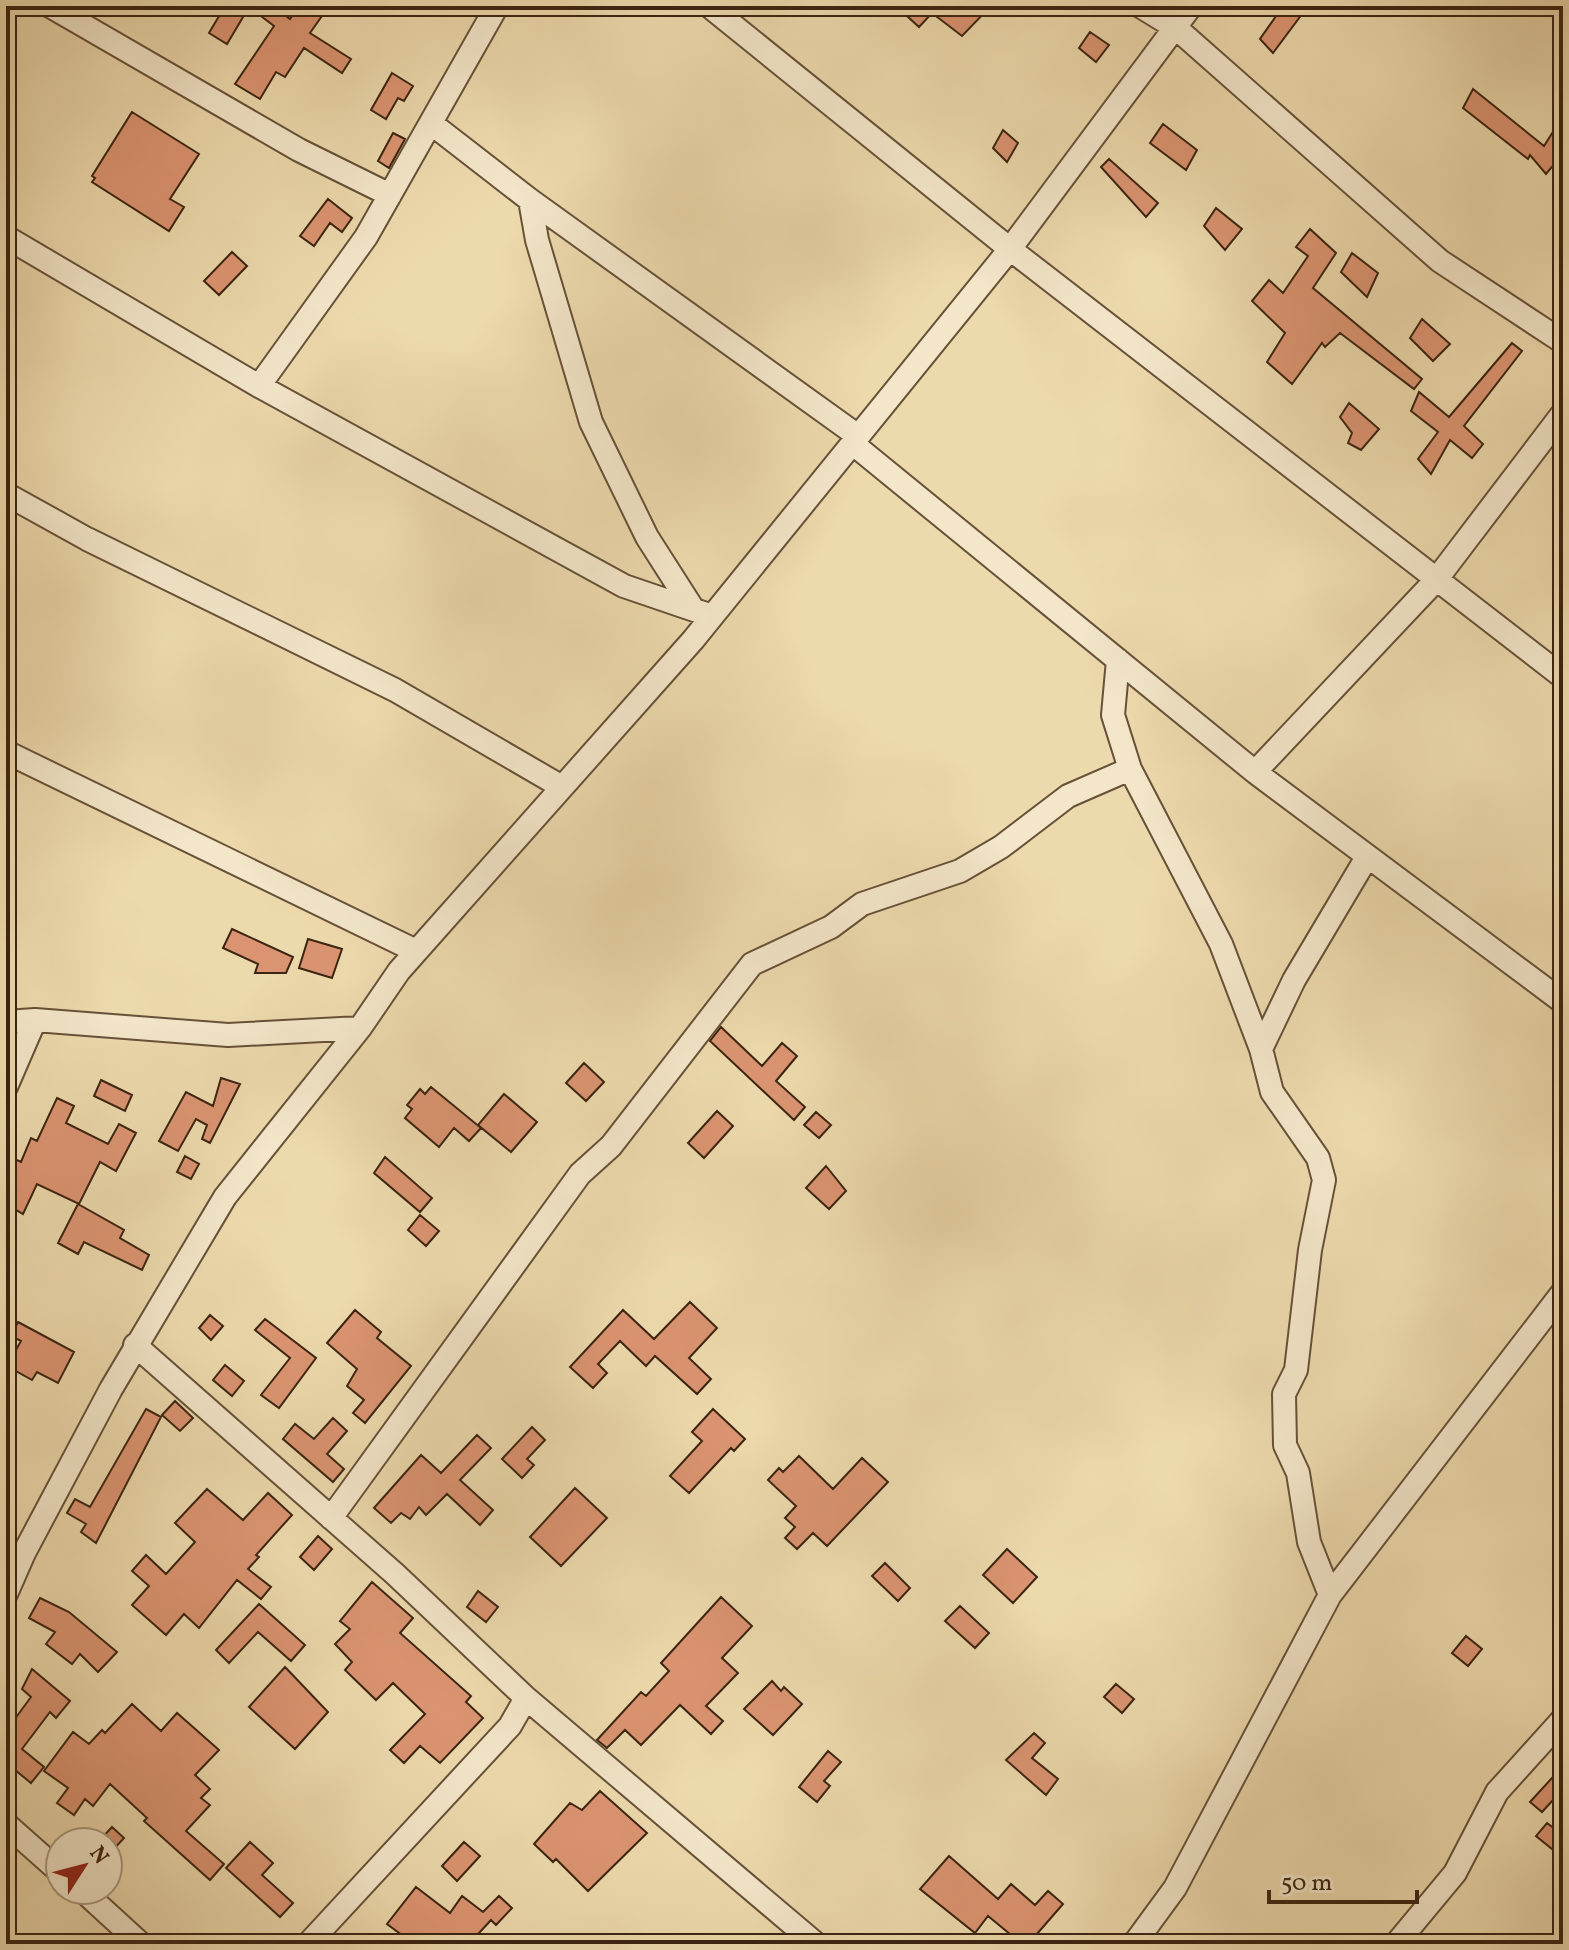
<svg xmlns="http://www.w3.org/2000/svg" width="1569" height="1950" font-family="Vollkorn,serif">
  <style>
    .building { fill: #db9471; stroke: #3b2411; stroke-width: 2 }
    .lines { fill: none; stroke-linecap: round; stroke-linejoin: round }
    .street-casing { stroke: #675138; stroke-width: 26 }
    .street { stroke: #f3e6c9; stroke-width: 22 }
  </style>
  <rect width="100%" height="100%" fill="#ecd9ac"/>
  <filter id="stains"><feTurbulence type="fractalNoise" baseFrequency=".0025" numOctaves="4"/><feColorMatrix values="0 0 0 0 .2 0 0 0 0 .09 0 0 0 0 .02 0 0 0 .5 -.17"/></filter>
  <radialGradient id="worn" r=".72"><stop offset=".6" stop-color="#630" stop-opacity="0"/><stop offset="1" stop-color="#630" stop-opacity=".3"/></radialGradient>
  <path class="building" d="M 225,6 L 273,6 L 290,19 L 299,6 L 329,6 L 310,33 L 351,59 L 342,73 L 304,48 L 285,77 L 276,72 L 260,99 L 235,84 L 274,26 L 249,7 L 227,44 L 209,33 Z
    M 896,6 L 991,6 L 962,36 L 932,13 L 919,27 Z
    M 1283,6 L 1308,6 L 1273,53 L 1260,39 Z
    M 1090,32 L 1109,45 L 1096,62 L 1079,48 Z
    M 392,73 L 413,86 L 404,101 L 398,98 L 386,119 L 371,110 Z
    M 1473,89 L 1544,146 L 1563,116 L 1563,154 L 1546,174 L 1530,155 L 1528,159 L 1463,108 Z
    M 132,112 L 199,154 L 170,199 L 184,207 L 169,231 L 92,182 L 95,178 L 92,176 Z
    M 1163,124 L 1197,150 L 1186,170 L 1150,143 Z
    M 1003,130 L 1018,143 L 1007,162 L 993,148 Z
    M 393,133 L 405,139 L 389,168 L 378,161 Z
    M 1109,159 L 1158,203 L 1146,217 L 1101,167 Z
    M 328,199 L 352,218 L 342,232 L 330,223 L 314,246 L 300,236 Z
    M 1216,208 L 1242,229 L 1225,250 L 1204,226 Z
    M 1310,229 L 1336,253 L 1313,288 L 1422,379 L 1414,389 L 1340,333 L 1325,347 L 1322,343 L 1292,384 L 1267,362 L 1285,333 L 1252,301 L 1269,280 L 1283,293 L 1308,256 L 1296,247 Z
    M 232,252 L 247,266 L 219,295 L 204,281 Z
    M 1352,253 L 1378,273 L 1367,297 L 1341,272 Z
    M 1422,319 L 1450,344 L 1433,361 L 1410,338 Z
    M 1512,343 L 1522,351 L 1464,426 L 1483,444 L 1472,458 L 1450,440 L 1431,474 L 1418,459 L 1438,432 L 1411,411 L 1419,392 L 1449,417 Z
    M 1349,403 L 1379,429 L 1361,450 L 1348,443 L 1352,433 L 1340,417 Z
    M 232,929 L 293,957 L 286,973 L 255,973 L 258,964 L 223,948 Z
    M 308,939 L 342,949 L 332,978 L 299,968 Z
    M 721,1027 L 762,1066 L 782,1043 L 797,1056 L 776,1081 L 805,1107 L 794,1120 L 710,1041 Z
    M 584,1063 L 604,1082 L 586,1101 L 566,1083 Z
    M 221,1078 L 240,1084 L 210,1143 L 202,1139 L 207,1125 L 196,1119 L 178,1151 L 159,1141 L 186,1092 L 213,1106 Z
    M 101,1080 L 132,1095 L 125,1111 L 94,1096 Z
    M 431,1087 L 481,1128 L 469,1141 L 454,1128 L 439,1147 L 405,1118 L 412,1109 L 407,1105 L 420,1089 L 425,1094 Z
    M 504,1094 L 537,1122 L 511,1152 L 478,1125 Z
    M 57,1098 L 74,1106 L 66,1123 L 108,1144 L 119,1124 L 136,1133 L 116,1171 L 100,1162 L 79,1204 L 37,1184 L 23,1214 L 6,1204 L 6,1155 L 21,1162 L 31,1138 L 37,1141 Z
    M 717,1111 L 733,1126 L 704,1158 L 688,1143 Z
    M 816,1112 L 831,1125 L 819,1138 L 804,1125 Z
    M 185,1156 L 199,1164 L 191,1179 L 177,1172 Z
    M 385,1157 L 432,1198 L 420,1212 L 374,1173 Z
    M 826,1166 L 846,1191 L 829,1209 L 806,1188 Z
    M 78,1204 L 124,1230 L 120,1238 L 149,1255 L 142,1270 L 84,1242 L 78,1254 L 58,1243 Z
    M 420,1215 L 439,1231 L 426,1246 L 408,1230 Z
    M 690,1302 L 717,1328 L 689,1358 L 711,1379 L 697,1394 L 655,1356 L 646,1366 L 620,1341 L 598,1364 L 607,1373 L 593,1388 L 570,1367 L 623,1310 L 654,1339 Z
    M 355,1310 L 381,1332 L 377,1338 L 411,1366 L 365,1423 L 353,1413 L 364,1400 L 347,1386 L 357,1369 L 327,1343 Z
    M 210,1315 L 223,1326 L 211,1340 L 199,1328 Z
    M 265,1319 L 316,1358 L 279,1408 L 261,1395 L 290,1358 L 255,1330 Z
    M 18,1322 L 74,1352 L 58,1383 L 37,1372 L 32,1380 L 7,1366 L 21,1341 L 11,1336 Z
    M 225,1365 L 244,1381 L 232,1396 L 213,1380 Z
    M 175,1401 L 193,1418 L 180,1431 L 162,1415 Z
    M 146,1409 L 161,1417 L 96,1543 L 81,1532 L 86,1524 L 67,1513 L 75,1499 L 90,1507 Z
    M 713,1409 L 745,1439 L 734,1451 L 731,1448 L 689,1493 L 670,1476 L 702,1441 L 692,1432 Z
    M 333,1418 L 347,1431 L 327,1454 L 344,1469 L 333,1482 L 283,1439 L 295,1424 L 314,1439 Z
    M 532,1427 L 545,1440 L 527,1459 L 534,1465 L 522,1478 L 502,1459 Z
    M 477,1435 L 491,1448 L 460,1480 L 493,1510 L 480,1525 L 447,1494 L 426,1515 L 419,1507 L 410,1519 L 401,1513 L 391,1523 L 374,1508 L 421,1455 L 441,1473 Z
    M 799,1456 L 833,1489 L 862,1458 L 888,1482 L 827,1546 L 813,1533 L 797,1549 L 785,1538 L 795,1527 L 785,1518 L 796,1506 L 768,1480 L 779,1468 L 783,1472 Z
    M 575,1488 L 607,1518 L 561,1566 L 530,1537 Z
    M 207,1489 L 243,1520 L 268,1493 L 292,1515 L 256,1555 L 259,1557 L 248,1569 L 271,1587 L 261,1599 L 237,1580 L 199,1628 L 184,1614 L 166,1635 L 132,1605 L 149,1586 L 132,1571 L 146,1555 L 166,1574 L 195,1542 L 175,1523 Z
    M 318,1536 L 332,1549 L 314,1570 L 300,1557 Z
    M 1007,1549 L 1037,1577 L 1013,1603 L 983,1575 Z
    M 885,1563 L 910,1588 L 898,1601 L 872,1576 Z
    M 372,1582 L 413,1618 L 400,1633 L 471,1696 L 466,1702 L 483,1718 L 440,1763 L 420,1746 L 404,1763 L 390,1750 L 425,1714 L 393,1683 L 376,1700 L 345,1670 L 352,1662 L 335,1644 L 350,1629 L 340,1621 Z
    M 478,1591 L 498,1607 L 486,1622 L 467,1607 Z
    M 721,1597 L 752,1626 L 722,1658 L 738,1673 L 706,1706 L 723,1721 L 711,1734 L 680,1705 L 641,1745 L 625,1730 L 607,1748 L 597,1740 L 641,1692 L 646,1696 L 669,1671 L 661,1663 Z
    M 40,1598 L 69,1612 L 117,1652 L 98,1672 L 80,1654 L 72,1664 L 46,1644 L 55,1632 L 29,1618 Z
    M 259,1604 L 305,1645 L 291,1661 L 258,1632 L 229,1663 L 216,1650 Z
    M 960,1606 L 989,1633 L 975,1648 L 945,1621 Z
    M 1466,1636 L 1482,1649 L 1468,1666 L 1452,1653 Z
    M 285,1667 L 328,1712 L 295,1749 L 249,1707 Z
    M 32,1669 L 70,1701 L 56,1718 L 50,1712 L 22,1749 L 44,1767 L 31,1783 L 10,1766 L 6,1771 L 6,1731 L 31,1697 L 22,1689 Z
    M 772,1681 L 781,1691 L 784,1687 L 802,1704 L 773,1735 L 744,1709 Z
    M 1116,1684 L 1134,1699 L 1122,1713 L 1104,1697 Z
    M 132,1704 L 161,1731 L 177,1713 L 219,1750 L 195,1775 L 210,1789 L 201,1798 L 210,1805 L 186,1831 L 224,1864 L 210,1880 L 144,1821 L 147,1818 L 110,1784 L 93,1806 L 85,1799 L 74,1815 L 57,1803 L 68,1788 L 44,1771 L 73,1732 L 89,1744 L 102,1730 L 105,1733 Z
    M 1034,1733 L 1045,1743 L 1032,1758 L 1058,1779 L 1046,1795 L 1006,1760 Z
    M 828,1751 L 841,1762 L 824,1781 L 830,1786 L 817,1802 L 799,1787 Z
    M 1563,1766 L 1563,1789 L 1542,1812 L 1530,1802 Z
    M 600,1791 L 647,1833 L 588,1891 L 556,1859 L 553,1862 L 534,1844 L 570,1803 L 582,1810 Z
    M 1547,1823 L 1563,1835 L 1563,1858 L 1536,1836 Z
    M 112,1827 L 124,1838 L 111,1852 L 108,1842 L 99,1841 Z
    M 250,1842 L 273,1863 L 262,1875 L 293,1903 L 280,1917 L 226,1868 Z
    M 464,1842 L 480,1856 L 457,1881 L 442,1866 Z
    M 949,1856 L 998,1899 L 1011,1884 L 1035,1905 L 1048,1891 L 1063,1904 L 1036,1935 L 1046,1944 L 1022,1944 L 988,1916 L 975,1933 L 920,1889 Z
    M 416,1887 L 450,1913 L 462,1896 L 483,1912 L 499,1896 L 512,1908 L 496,1925 L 491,1920 L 469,1944 L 414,1944 L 387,1924 Z"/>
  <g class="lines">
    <defs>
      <path id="street" d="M 50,6 L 299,150 L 390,195
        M 709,6 L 1010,249 L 1563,677
        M 1140,6 L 1176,28 L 1440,261 L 1563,342
        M 432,124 L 530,200 L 858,436
        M 530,200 L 537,240 L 591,422 L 647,537 L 693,609
        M 6,237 L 259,386 L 624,586 L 712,616
        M 259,386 L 366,237 L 497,6
        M 852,443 L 1255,772 L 1563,1002
        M 6,494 L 87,539 L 395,690 L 562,787
        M 1118,660 L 1113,715 L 1130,769 L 1221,944 L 1261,1049
        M 6,752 L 416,951
        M 1255,772 L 1436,580 L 1563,413
        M 6,1022 L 35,1020 L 228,1035 L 360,1028
        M 6,1087 L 35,1020
        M 135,1345 L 395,1574 L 526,1698 L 510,1726 L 308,1944
        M 331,1518 L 580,1174 L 611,1146 L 752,964 L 831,927 L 862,904 L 960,871 L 1001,847 L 1068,796 L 1130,769
        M 6,1594 L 24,1553 L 111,1389 L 225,1197 L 360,1028 L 399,971 L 693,640 L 1010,249 L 1191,6
        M 1330,1595 L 1309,1542 L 1298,1473 L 1285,1445 L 1284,1394 L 1296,1370 L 1310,1250 L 1324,1180 L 1318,1158 L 1272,1092 L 1261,1049 L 1294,980 L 1367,857
        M 526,1698 L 816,1944
        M 6,1824 L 60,1872
        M 82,1890 L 141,1944
        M 1134,1944 L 1175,1888 L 1330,1595 L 1563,1292
        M 1396,1944 L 1455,1873 L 1497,1792 L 1563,1719"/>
    </defs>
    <use href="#street" class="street-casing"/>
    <use href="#street" class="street"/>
  </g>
  <rect width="1569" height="1950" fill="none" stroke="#ecd9ac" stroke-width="32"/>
  <rect x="8" y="8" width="1553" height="1934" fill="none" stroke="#3b2411" stroke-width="4"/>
  <rect x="16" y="16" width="1537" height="1918" fill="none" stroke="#3b2411" stroke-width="2"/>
  <g transform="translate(84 1866) rotate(54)"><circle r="38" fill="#f3e6c9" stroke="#a9987f" stroke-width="2"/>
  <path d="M0-6L14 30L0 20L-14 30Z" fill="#8f2418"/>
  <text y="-12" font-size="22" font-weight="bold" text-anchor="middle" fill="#3b2411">N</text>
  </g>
  <path d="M1269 1890v12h148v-12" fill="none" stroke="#3b2411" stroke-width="4"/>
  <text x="1281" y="1890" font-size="24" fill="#3b2411" stroke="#f3e6c9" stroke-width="6" paint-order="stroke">50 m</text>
  <rect width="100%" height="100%" filter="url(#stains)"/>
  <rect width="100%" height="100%" fill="url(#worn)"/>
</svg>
